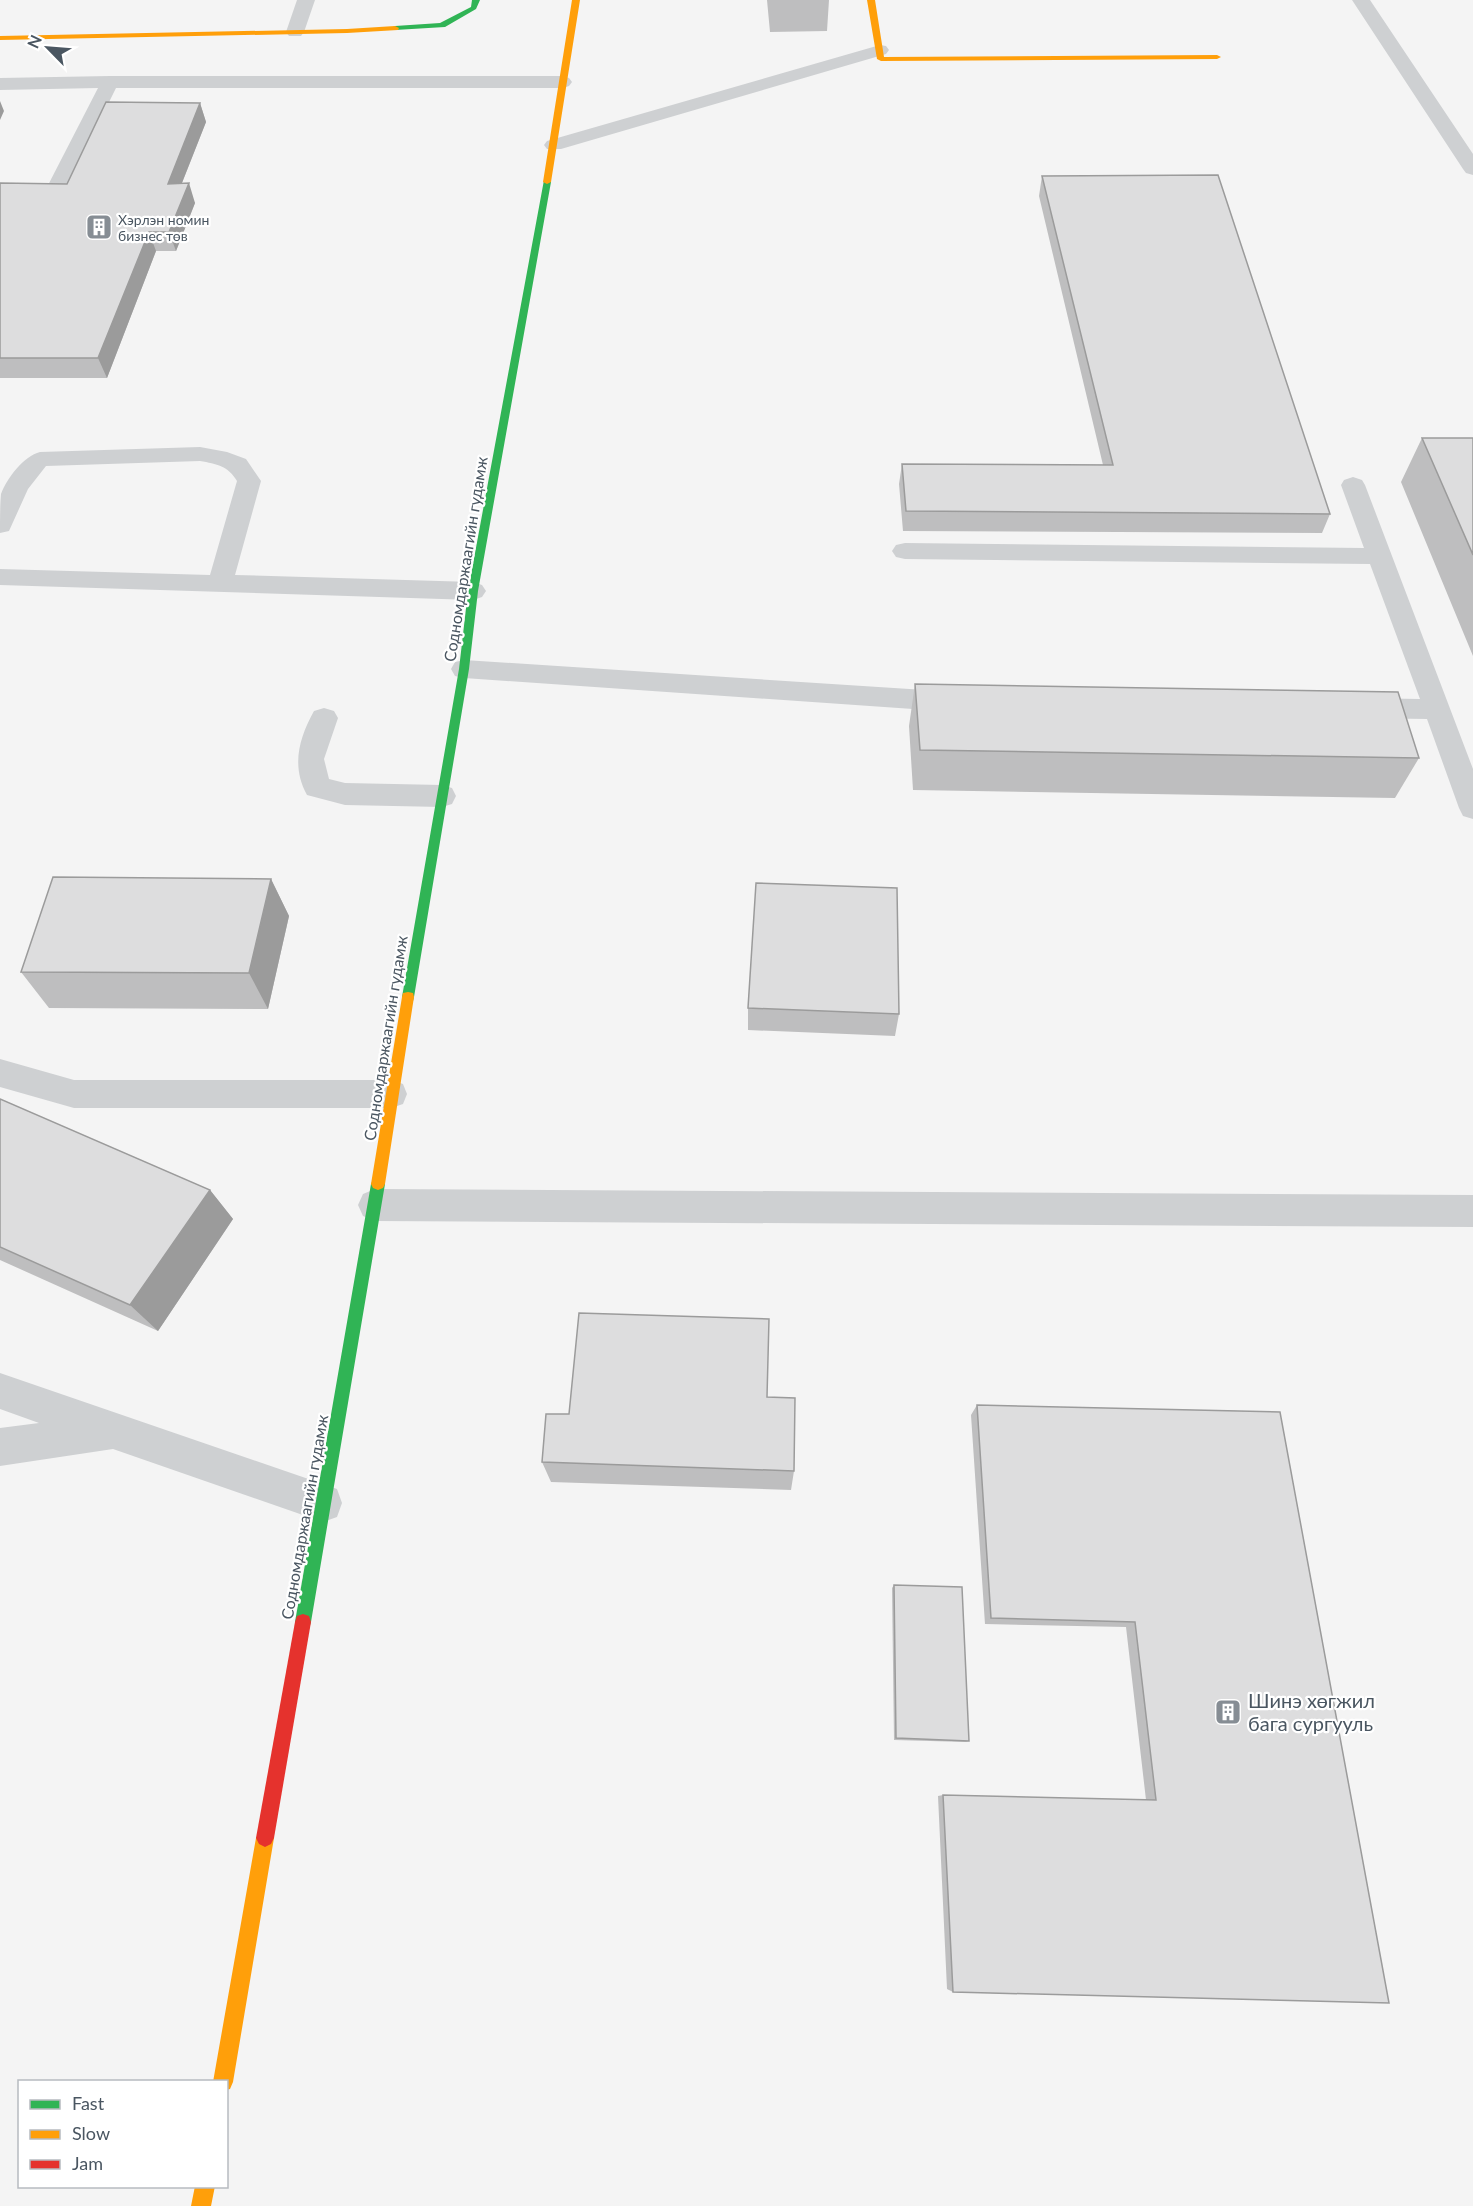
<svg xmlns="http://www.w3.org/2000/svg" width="1473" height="2206" font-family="Lato,sans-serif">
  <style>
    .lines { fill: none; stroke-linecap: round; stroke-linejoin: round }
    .lane { fill: #ced0d2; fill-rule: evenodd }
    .street { fill: #ced0d2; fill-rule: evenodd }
    .fast { fill: #30b455; fill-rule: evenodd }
    .slow { fill: #ff9f0a; fill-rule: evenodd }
    .jam { fill: #e5322d; fill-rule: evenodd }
    .wall { fill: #bebebf }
    .shaded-wall { fill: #9b9b9b }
    .building { fill: #ddddde; stroke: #9b9b9b; stroke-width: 1.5 }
    .labels { text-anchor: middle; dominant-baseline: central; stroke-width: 4.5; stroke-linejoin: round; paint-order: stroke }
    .far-poi-label { font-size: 14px; fill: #4a5661; stroke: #fff; text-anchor: start }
    .street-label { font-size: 16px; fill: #4a5661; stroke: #fff }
    .near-poi-label { font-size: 20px; fill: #4a5661; stroke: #fff; text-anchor: start }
  </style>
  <rect width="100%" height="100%" fill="#f4f4f4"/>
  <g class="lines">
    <path class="lane" d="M 110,76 L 563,76 L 569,78 L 572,82 L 569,86 L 563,88 L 116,88 L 65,191 L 62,195 L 48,195 L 45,191 L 98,88 L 0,90 L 0,78 Z
      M 200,447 L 227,452 L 246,459 L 261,481 L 235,575 L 473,582 L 482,585 L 486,591 L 482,597 L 473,600 L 0,585 L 0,569 L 210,575 L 237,481 C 228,466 217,464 200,461 L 46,466 L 28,489 L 9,531 L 0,533 C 0,521 0,505 1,494 C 7,478 24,456 40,452 Z
      M 1353,477 L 1362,480 L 1365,485 L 1473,769 L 1473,819 L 1463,816 L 1459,808 L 1427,719 L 1359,718 L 1349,715 L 1345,708 L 1349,701 L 1359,698 L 1420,699 L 1370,564 L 905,559 L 896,557 L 892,551 L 896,545 L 905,543 L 1364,548 L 1341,485 L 1344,480 Z
      M 464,660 L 956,692 L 966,695 L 970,702 L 966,709 L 956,712 L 464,678 L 455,676 L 451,669 L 455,662 Z
      M 324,708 L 334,711 L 338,718 L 324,759 L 329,779 L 345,783 L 442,785 L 452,788 L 456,796 L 452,804 L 442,807 L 345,805 L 307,795 C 291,766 299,738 314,711 Z
      M 0,1059 L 74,1080 L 391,1080 L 403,1084 L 407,1094 L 403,1104 L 391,1108 L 74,1108 L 0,1087 Z
      M 375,1189 L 1473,1195 L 1473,1227 L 375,1221 L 363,1216 L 358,1205 L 363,1194 Z
      M 0,1373 L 323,1484 L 337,1489 L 342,1503 L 337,1517 L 323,1522 L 113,1449 L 0,1466 L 0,1428 L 39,1423 L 0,1409 Z"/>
    <path class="street" d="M 297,0 L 315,0 L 304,32 L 301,36 L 289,36 L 286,32 Z
      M 1352,0 L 1370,0 L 1473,154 L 1473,175 L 1466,173 L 1463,169 Z
      M 880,45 L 886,46 L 889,50 L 886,54 L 561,149 L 547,149 L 544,145 L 547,141 Z"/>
    <path class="fast" d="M 472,0 L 480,0 L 476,9 L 445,27 L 395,30 L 391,28 L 395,26 L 440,23 L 471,7 Z
      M 544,180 L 551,182 L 478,591 L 469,669 L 414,997 L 413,1001 L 403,1001 L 402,997 L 459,669 L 468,591 Z
      M 378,1178 L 383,1180 L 385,1184 L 311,1622 L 309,1628 L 303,1630 L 297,1628 L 295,1622 L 371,1184 L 373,1180 Z"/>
    <path class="slow" d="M 572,0 L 580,0 L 551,182 L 547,184 L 543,182 Z
      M 867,0 L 875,0 L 884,57 L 1217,55 L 1221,57 L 1217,59 L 881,61 L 877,59 Z
      M 395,26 L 399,28 L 398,30 L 347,33 L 0,40 L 0,36 L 347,29 Z
      M 408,992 L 413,993 L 414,997 L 385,1184 L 383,1188 L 378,1190 L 373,1188 L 371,1184 L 402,997 L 403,993 Z
      M 265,1829 L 271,1832 L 274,1838 L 233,2082 L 230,2089 L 226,2090 L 226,2082 L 213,2082 L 256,1838 L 259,1832 Z
      M 195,2186 L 215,2186 L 211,2206 L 191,2206 Z"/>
    <path class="jam" d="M 303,1614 L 309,1616 L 311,1622 L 274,1838 L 271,1844 L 265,1847 L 259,1844 L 256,1838 L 295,1622 L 297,1616 Z"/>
  </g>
  <path class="wall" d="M 767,0 L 829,0 L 827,31 L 770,32 Z
    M 200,103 L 206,122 L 182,183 L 195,203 L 176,251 L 156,251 L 107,378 L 0,378 L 0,183 L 67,184 Z
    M 1042,176 L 1330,514 L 1322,533 L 903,531 L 899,484 L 902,464 L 1103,465 L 1039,196 Z
    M 1422,438 L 1473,438 L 1473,656 L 1401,482 Z
    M 915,684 L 1419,758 L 1395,798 L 913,790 L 909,726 Z
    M 271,879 L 289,916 L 268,1009 L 49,1008 L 21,972 Z
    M 748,1008 L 899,1014 L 895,1036 L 748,1030 Z
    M 0,1099 L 210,1190 L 233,1219 L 158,1331 L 0,1260 Z
    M 767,1397 L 794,1471 L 791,1490 L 551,1482 L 542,1462 L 569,1414 Z
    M 977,1405 L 1280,1412 L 1389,2003 L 953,1992 L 947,1989 L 938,1796 L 943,1795 L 1146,1800 L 1126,1627 L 985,1624 L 971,1415 Z
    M 894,1585 L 969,1741 L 966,1742 L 894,1740 L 892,1588 Z"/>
  <path class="shaded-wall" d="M 0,101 L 4,111 L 0,120 Z
    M 200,103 L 206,122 L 174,203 L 168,184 Z
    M 189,183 L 195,203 L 176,251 L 169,232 Z
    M 149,232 L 156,251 L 107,378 L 98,358 Z
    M 271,879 L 289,916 L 268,1009 L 249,973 Z
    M 210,1190 L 233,1219 L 158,1331 L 130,1305 Z"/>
  <path class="building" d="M 106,102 L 200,103 L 168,184 L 189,183 L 169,232 L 149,232 L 98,358 L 0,358 L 0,183 L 67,184 Z
    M 1218,175 L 1330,514 L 906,511 L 902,464 L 1113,465 L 1042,176 Z
    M 1422,438 L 1473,438 L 1473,555 Z
    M 915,684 L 1398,692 L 1419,758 L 920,750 Z
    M 53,877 L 271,879 L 249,973 L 21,972 Z
    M 756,883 L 897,888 L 899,1014 L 748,1008 Z
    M 0,1099 L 210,1190 L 130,1305 L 0,1247 Z
    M 579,1313 L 769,1319 L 767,1397 L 795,1398 L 794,1471 L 542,1462 L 546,1414 L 569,1414 Z
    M 977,1405 L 1280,1412 L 1389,2003 L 953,1992 L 943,1795 L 1156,1800 L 1135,1622 L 991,1618 Z
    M 894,1585 L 962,1587 L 969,1741 L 896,1738 Z"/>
  <defs>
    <symbol id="building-square" viewBox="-11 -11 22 22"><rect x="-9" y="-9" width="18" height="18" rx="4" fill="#868d94" stroke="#fff"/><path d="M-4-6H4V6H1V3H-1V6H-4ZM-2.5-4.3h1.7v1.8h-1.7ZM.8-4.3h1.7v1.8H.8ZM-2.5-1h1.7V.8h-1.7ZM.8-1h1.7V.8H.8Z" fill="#fff"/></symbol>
  </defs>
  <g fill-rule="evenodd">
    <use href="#building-square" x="84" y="212" width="30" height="30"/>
    <use href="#building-square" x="1213" y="1697" width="30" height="30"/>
  </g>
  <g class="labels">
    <g class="far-poi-label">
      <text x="118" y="219">Хэрлэн номин<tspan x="118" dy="16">бизнес төв</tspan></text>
    </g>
    <g class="street-label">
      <text transform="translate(465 559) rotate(-81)">Содномдаржаагийн гудамж</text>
      <text transform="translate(385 1038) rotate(-81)">Содномдаржаагийн гудамж</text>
      <text transform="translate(304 1517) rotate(-80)">Содномдаржаагийн гудамж</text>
    </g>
    <g class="near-poi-label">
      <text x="1248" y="1700">Шинэ хөгжил<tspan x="1248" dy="23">бага сургууль</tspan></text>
    </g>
  </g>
  <rect x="18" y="2080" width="210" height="108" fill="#ffffff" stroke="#b7bbc0" stroke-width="1.5"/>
  <rect x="30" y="2100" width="30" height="9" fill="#30b455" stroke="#b7bbc0" stroke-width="1.5"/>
  <text x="72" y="2110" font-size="18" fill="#4a5661">Fast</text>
  <rect x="30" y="2130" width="30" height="9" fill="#ff9f0a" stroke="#b7bbc0" stroke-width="1.5"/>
  <text x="72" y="2140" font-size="18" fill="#4a5661">Slow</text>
  <rect x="30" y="2160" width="30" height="9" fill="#e5322d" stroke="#b7bbc0" stroke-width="1.5"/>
  <text x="72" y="2170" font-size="18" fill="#4a5661">Jam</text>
  <g transform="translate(48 48) rotate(295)" stroke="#ffffff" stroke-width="4.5" paint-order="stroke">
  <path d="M0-4.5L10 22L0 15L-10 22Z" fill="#4a5661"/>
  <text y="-9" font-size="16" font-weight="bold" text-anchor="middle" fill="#4a5661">N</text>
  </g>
</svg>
